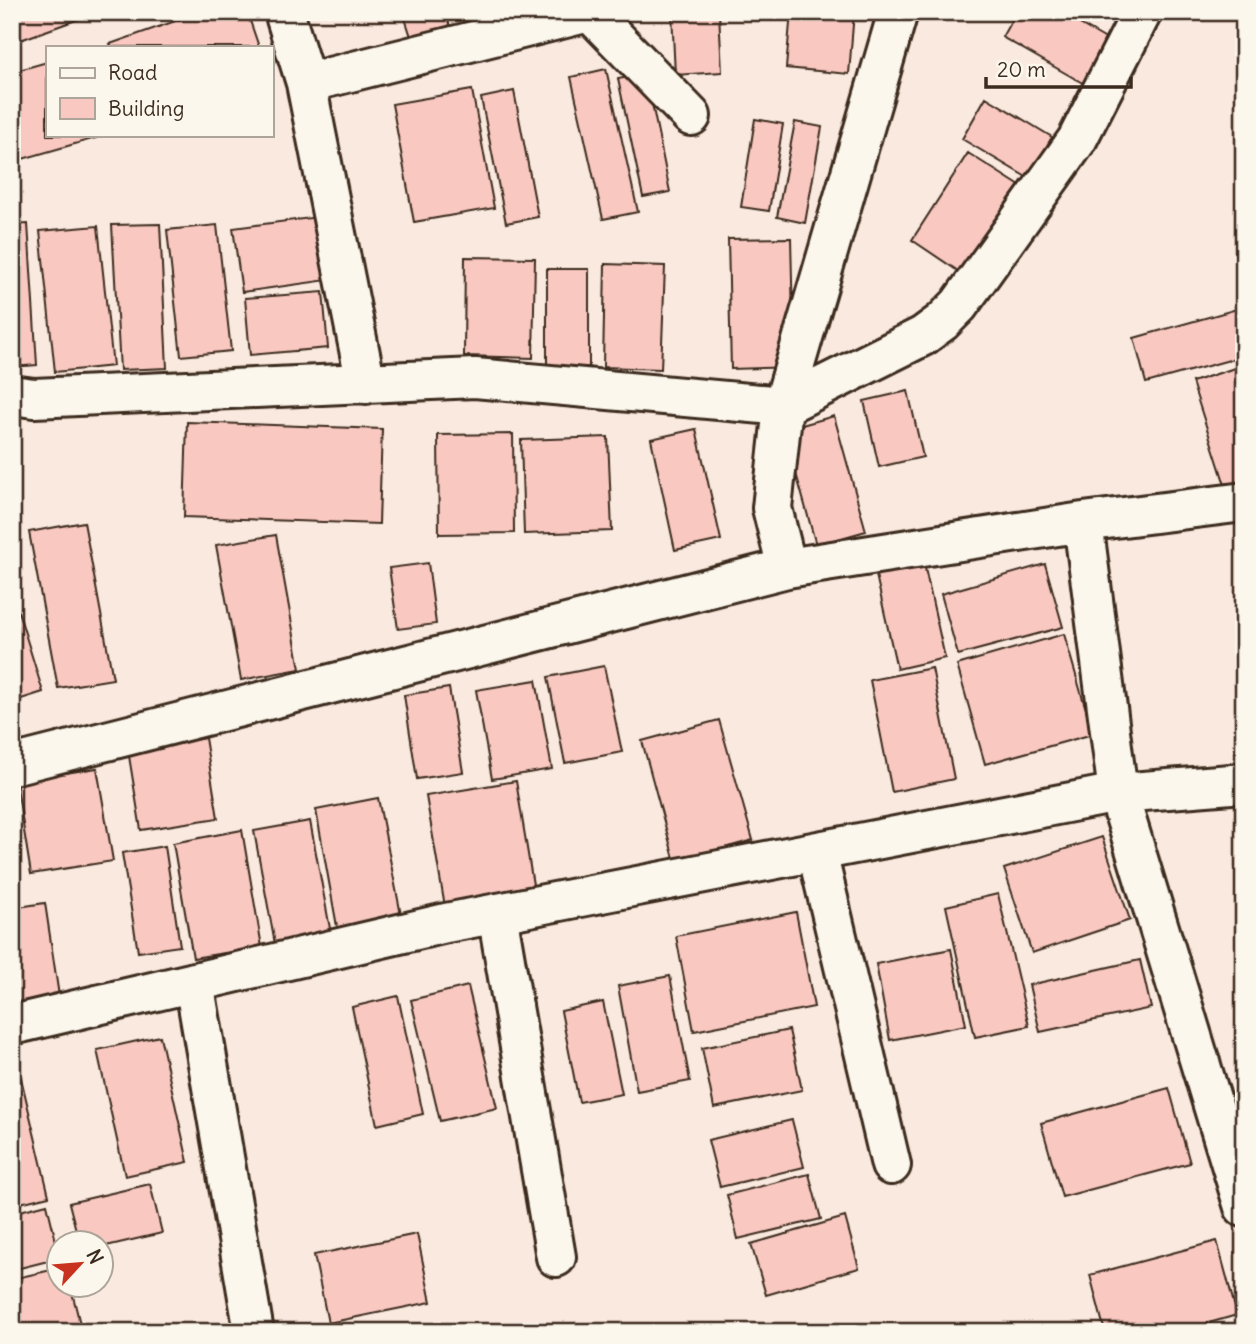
<svg xmlns="http://www.w3.org/2000/svg" width="1256" height="1344" font-family="Delius,sans-serif">
  <style>
    .building { fill: #f9c9c1; stroke: #3b2a1e; stroke-width: 2 }
    .lines { fill: none; stroke-linecap: round; stroke-linejoin: round }
    .minor-casing { stroke: #3b2a1e; stroke-width: 44 }
    .minor { stroke: #fbf7ec; stroke-width: 38 }
  </style>
  <rect width="100%" height="100%" fill="#fae9df"/>
  <filter id="ink" filterUnits="userSpaceOnUse"><feTurbulence type="fractalNoise" baseFrequency=".0143" numOctaves="2"/><feDisplacementMap in="SourceGraphic" scale="14" xChannelSelector="R" yChannelSelector="G"/><feConvolveMatrix kernelMatrix="1 2 1 2 8 2 1 2 1" color-interpolation-filters="sRGB"/></filter>
  <g filter="url(#ink)">
    <path class="building" d="M 12,12 L 86,12 L 87,16 L 12,43 Z
      M 201,12 L 247,12 L 259,47 L 112,47 L 110,44 Z
      M 403,12 L 445,12 L 452,32 L 414,46 Z
      M 672,12 L 719,12 L 722,72 L 675,75 Z
      M 791,12 L 854,12 L 849,74 L 786,68 Z
      M 1016,12 L 1059,12 L 1111,42 L 1086,85 L 1002,37 Z
      M 1092,12 L 1127,12 L 1121,26 Z
      M 47,62 L 47,135 L 106,135 L 12,162 L 12,72 Z
      M 606,69 L 638,212 L 603,219 L 571,77 Z
      M 646,74 L 670,192 L 643,197 L 618,79 Z
      M 472,90 L 494,208 L 414,222 L 392,104 Z
      M 514,91 L 538,217 L 506,223 L 481,98 Z
      M 986,97 L 1052,137 L 1028,178 L 962,139 Z
      M 755,119 L 783,124 L 769,211 L 741,207 Z
      M 795,122 L 822,127 L 805,223 L 777,217 Z
      M 968,153 L 1020,186 L 964,275 L 912,240 Z
      M 326,216 L 335,279 L 242,292 L 233,228 Z
      M 28,224 L 37,365 L 12,367 L 12,225 Z
      M 160,224 L 167,368 L 120,370 L 112,225 Z
      M 217,225 L 231,351 L 181,356 L 167,230 Z
      M 98,226 L 113,366 L 55,372 L 40,231 Z
      M 791,238 L 794,367 L 731,369 L 728,239 Z
      M 465,257 L 535,258 L 533,358 L 464,356 Z
      M 605,264 L 665,266 L 661,369 L 603,367 Z
      M 547,269 L 589,269 L 589,367 L 547,367 Z
      M 323,292 L 328,348 L 250,355 L 245,298 Z
      M 1244,307 L 1244,356 L 1146,383 L 1134,338 Z
      M 1244,365 L 1244,483 L 1226,488 L 1192,382 Z
      M 908,391 L 923,457 L 879,467 L 864,401 Z
      M 834,416 L 866,531 L 816,545 L 784,430 Z
      M 187,422 L 382,429 L 379,524 L 184,517 Z
      M 696,429 L 721,540 L 675,550 L 651,439 Z
      M 513,434 L 514,533 L 439,534 L 438,435 Z
      M 608,437 L 612,531 L 524,534 L 521,440 Z
      M 84,522 L 113,679 L 58,688 L 29,532 Z
      M 276,535 L 300,669 L 241,680 L 216,545 Z
      M 428,563 L 436,624 L 398,629 L 389,568 Z
      M 924,564 L 945,658 L 897,669 L 876,575 Z
      M 1045,564 L 1063,627 L 958,655 L 941,594 Z
      M 12,591 L 43,692 L 12,702 Z
      M 1064,634 L 1093,734 L 985,764 L 957,665 Z
      M 604,666 L 622,752 L 565,763 L 548,677 Z
      M 932,668 L 954,779 L 892,792 L 870,680 Z
      M 536,680 L 552,769 L 492,779 L 476,690 Z
      M 449,688 L 463,772 L 417,779 L 404,695 Z
      M 719,720 L 753,840 L 675,862 L 642,741 Z
      M 205,738 L 218,818 L 141,830 L 128,750 Z
      M 97,768 L 113,861 L 31,874 L 16,781 Z
      M 516,781 L 535,897 L 446,913 L 426,796 Z
      M 378,798 L 402,920 L 338,932 L 316,810 Z
      M 310,821 L 331,934 L 275,944 L 254,831 Z
      M 242,830 L 262,947 L 193,958 L 173,843 Z
      M 1102,837 L 1130,920 L 1032,953 L 1004,869 Z
      M 165,846 L 180,946 L 138,952 L 122,853 Z
      M 998,894 L 1029,1026 L 975,1037 L 946,906 Z
      M 45,903 L 59,996 L 12,1004 L 12,908 Z
      M 796,912 L 814,1007 L 694,1031 L 676,936 Z
      M 951,949 L 966,1025 L 890,1040 L 876,964 Z
      M 1140,960 L 1151,1008 L 1040,1032 L 1029,985 Z
      M 670,976 L 690,1081 L 637,1091 L 618,986 Z
      M 468,986 L 497,1108 L 440,1121 L 411,1000 Z
      M 398,996 L 423,1114 L 377,1125 L 352,1007 Z
      M 603,1002 L 622,1094 L 579,1102 L 561,1011 Z
      M 789,1030 L 802,1090 L 714,1108 L 702,1048 Z
      M 160,1036 L 188,1162 L 125,1176 L 97,1050 Z
      M 21,1078 L 49,1196 L 12,1205 L 12,1080 Z
      M 1169,1088 L 1190,1163 L 1062,1197 L 1041,1123 Z
      M 792,1120 L 804,1167 L 720,1187 L 708,1140 Z
      M 809,1174 L 821,1219 L 738,1239 L 727,1195 Z
      M 150,1184 L 162,1233 L 102,1247 L 102,1242 L 79,1242 L 69,1203 Z
      M 47,1204 L 60,1258 L 12,1270 L 12,1213 Z
      M 845,1217 L 859,1268 L 766,1295 L 751,1244 Z
      M 417,1234 L 431,1302 L 328,1323 L 314,1255 Z
      M 1217,1241 L 1237,1315 L 1177,1332 L 1105,1332 L 1090,1275 Z
      M 60,1268 L 60,1284 L 70,1284 L 82,1332 L 12,1332 L 12,1279 Z"/>
    <g class="lines">
      <defs>
        <path id="minor" d="M 284,12 L 306,83 L 589,12
          M 590,12 L 691,116
          M 306,83 L 366,384
          M 12,395 L 34,398 L 475,378 L 783,406 L 923,336 L 942,322 L 959,305 L 1077,140 L 1142,12
          M 1083,522 L 1244,502
          M 787,568 L 772,508 L 783,406 L 898,12
          M 12,765 L 787,568 L 1083,522 L 1118,793 L 1244,1207
          M 817,852 L 891,1165
          M 497,913 L 556,1257
          M 194,982 L 254,1332
          M 12,1025 L 446,923 L 1118,793 L 1244,783"/>
      </defs>
      <use href="#minor" class="minor-casing"/>
      <use href="#minor" class="minor"/>
    </g>
  </g>
  <rect width="1256" height="1344" fill="none" stroke="#fbf7ec" stroke-width="42"/>
  <rect x="21" y="21" width="1214" height="1302" fill="none" stroke="#3b2a1e" stroke-width="2.5" filter="url(#ink)"/>
  <rect x="46" y="46" width="228" height="91" fill="#fbf7ec" stroke="#aea59a" stroke-width="2"/>
  <rect x="60" y="68" width="35" height="10" fill="#fbf7ec" stroke="#aea59a" stroke-width="2"/>
  <text x="108" y="80" font-size="21" fill="#3b2a1e">Road</text>
  <rect x="60" y="98" width="35" height="21" fill="#f9c9c1" stroke="#aea59a" stroke-width="2"/>
  <text x="108" y="116" font-size="21" fill="#3b2a1e">Building</text>
  <g transform="translate(80 1264) rotate(64)"><circle r="33" fill="#fbf7ec" stroke="#aea59a" stroke-width="2"/>
  <path d="M0-5L12 26L0 18L-12 26Z" fill="#c8321e"/>
  <text y="-10" font-size="19" font-weight="bold" text-anchor="middle" fill="#3b2a1e">N</text>
  </g>
  <path d="M986 77v10h145v-10" fill="none" stroke="#3b2a1e" stroke-width="3.5"/>
  <text x="997" y="77" font-size="21" fill="#3b2a1e" stroke="#fbf7ec" stroke-width="5" paint-order="stroke">20 m</text>
</svg>
